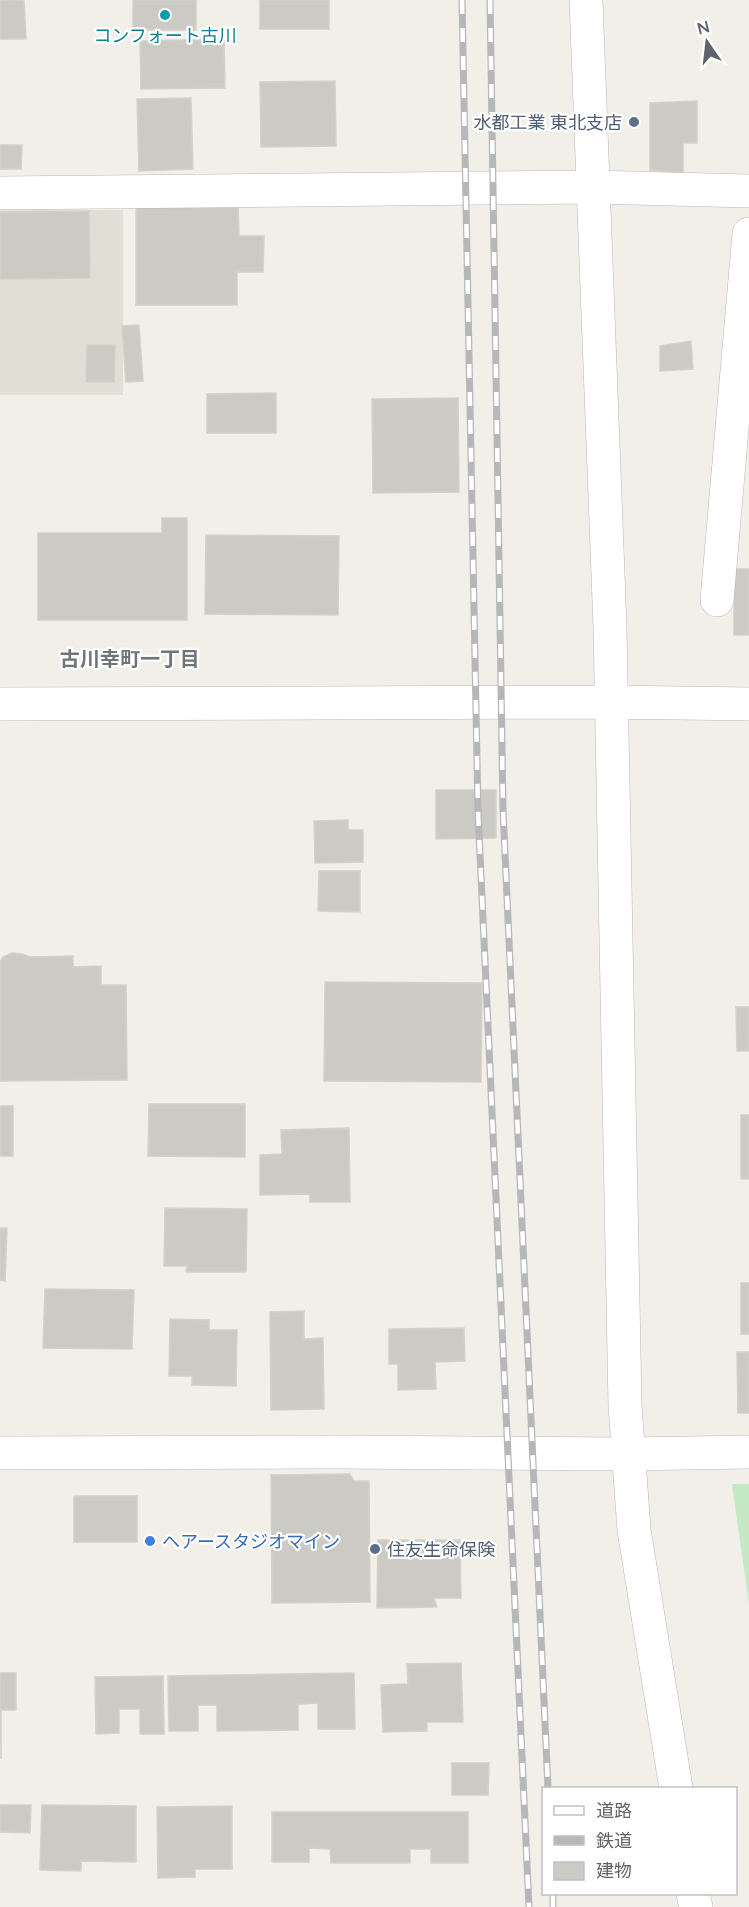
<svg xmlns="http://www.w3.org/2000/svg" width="749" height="1907" font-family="Lato,'Noto Sans JP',sans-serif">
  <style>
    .education { fill: #e1ded6 }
    .green { fill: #c5e8c5 }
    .building { fill: #cccac5; stroke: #d6d1c6; stroke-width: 1.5 }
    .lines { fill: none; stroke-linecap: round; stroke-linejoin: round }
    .minor-casing { stroke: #b5b8bc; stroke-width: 34 }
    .minor { stroke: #fff; stroke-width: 33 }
    .rail-casing { stroke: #b6b7b8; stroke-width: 7 }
    .rail { stroke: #fff; stroke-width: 4.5; stroke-dasharray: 14; stroke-linecap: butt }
    .culture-dot { fill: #0f9aa8; stroke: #fff; stroke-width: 2 }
    .service-dot { fill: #5c6f8a; stroke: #fff; stroke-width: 2 }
    .shop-dot { fill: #3f7fe0; stroke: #fff; stroke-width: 2 }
    .labels { text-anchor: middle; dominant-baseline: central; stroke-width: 4.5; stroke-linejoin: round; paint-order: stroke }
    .culture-label { font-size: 18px; fill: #0d838f; stroke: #fff }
    .service-label { font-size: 18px; fill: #4e5e75; stroke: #fff; text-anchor: end }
    .shop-label { font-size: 18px; fill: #366cbe; stroke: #fff; text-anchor: start }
    .neighbourhood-label { font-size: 20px; font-weight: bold; fill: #70757a; stroke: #fff }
  </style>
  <rect width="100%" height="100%" fill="#f1efe8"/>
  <path class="education" d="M 0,210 L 123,210 L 123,395 L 0,395 Z"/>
  <path class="green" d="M 732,1484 L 749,1484 L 749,1604 Z"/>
  <path class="building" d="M 0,0 L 24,0 L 26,39 L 0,39 Z
    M 133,0 L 196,0 L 196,30 L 133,30 Z
    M 260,0 L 329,0 L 329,29 L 260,29 Z
    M 224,39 L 225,88 L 141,89 L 140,41 Z
    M 335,81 L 336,146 L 261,147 L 260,82 Z
    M 191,98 L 193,169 L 139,171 L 137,99 Z
    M 697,101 L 697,143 L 683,143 L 683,173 L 650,170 L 650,103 Z
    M 0,145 L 22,145 L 21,169 L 0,169 Z
    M 238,203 L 239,236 L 264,236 L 263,272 L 237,272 L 237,305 L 136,305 L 136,204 Z
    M 89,211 L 90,278 L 0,279 L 0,212 Z
    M 139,325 L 143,381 L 126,382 L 122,326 Z
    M 691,341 L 693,369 L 660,371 L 660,346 Z
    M 87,345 L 115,345 L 114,382 L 86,382 Z
    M 276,393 L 276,433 L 207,433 L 207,394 Z
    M 458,398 L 459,492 L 373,493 L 372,399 Z
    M 162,518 L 187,518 L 187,620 L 38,620 L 38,533 L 162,533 Z
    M 206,535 L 339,536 L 338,615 L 205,614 Z
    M 734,569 L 749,569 L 749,635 L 734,635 Z
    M 436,790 L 496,790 L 496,838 L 436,839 Z
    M 348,820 L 348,830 L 363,830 L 363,862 L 315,863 L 314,821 Z
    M 319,871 L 360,871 L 360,912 L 318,911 Z
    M 12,953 L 22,954 L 30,957 L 73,956 L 73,967 L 101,966 L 101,985 L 126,985 L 127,1080 L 0,1081 L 0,962 L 3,957 Z
    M 325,982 L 482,983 L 481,1082 L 324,1081 Z
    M 736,1007 L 749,1007 L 749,1051 L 737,1051 Z
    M 149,1104 L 245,1104 L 245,1157 L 148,1156 Z
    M 0,1106 L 13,1106 L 13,1156 L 0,1156 Z
    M 741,1115 L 749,1115 L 749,1179 L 741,1179 Z
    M 349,1128 L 350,1202 L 310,1202 L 310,1194 L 260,1195 L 260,1155 L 282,1154 L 281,1130 Z
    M 165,1208 L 247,1209 L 246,1272 L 186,1272 L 187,1266 L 164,1266 Z
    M 0,1228 L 7,1228 L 5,1281 L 0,1280 Z
    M 741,1283 L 749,1283 L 749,1334 L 741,1334 Z
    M 45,1289 L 134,1290 L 132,1349 L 43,1348 Z
    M 304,1311 L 304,1339 L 323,1338 L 324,1409 L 271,1410 L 270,1312 Z
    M 170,1319 L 209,1320 L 209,1330 L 237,1330 L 236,1386 L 192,1385 L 192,1376 L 169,1376 Z
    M 464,1328 L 465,1361 L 435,1362 L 436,1389 L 398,1390 L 398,1364 L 389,1364 L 389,1329 Z
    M 737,1352 L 749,1352 L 749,1413 L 738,1413 Z
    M 350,1474 L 354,1481 L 369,1481 L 370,1602 L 272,1603 L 271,1475 Z
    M 74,1496 L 137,1496 L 137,1542 L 74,1542 Z
    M 378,1540 L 460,1540 L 461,1598 L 434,1598 L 437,1607 L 377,1608 Z
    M 461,1663 L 463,1722 L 427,1722 L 427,1731 L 383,1732 L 381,1685 L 408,1684 L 407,1664 Z
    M 0,1673 L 16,1673 L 16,1710 L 1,1710 L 1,1759 Z
    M 354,1673 L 355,1729 L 318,1729 L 318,1703 L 298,1704 L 298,1730 L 217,1731 L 217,1705 L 198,1705 L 198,1731 L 169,1731 L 168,1676 Z
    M 163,1676 L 164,1734 L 140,1734 L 140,1709 L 119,1709 L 119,1733 L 96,1734 L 95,1677 Z
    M 452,1763 L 489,1763 L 488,1795 L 452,1795 Z
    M 0,1805 L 31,1805 L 30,1833 L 0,1832 Z
    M 42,1805 L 136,1806 L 136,1862 L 81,1861 L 81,1871 L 40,1870 Z
    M 232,1806 L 232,1869 L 195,1869 L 195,1877 L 158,1878 L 157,1807 Z
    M 272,1812 L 468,1812 L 468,1863 L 431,1863 L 431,1849 L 410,1849 L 410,1863 L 331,1863 L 330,1849 L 309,1848 L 309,1862 L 272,1862 Z"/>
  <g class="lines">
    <defs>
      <path id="minor" d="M 586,0 L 610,627 L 625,1405 L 634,1530 L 676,1788
        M 0,193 L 593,187 L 749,191
        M 717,600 L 749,234
        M 0,704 L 611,702 L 749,704
        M 0,1453 L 334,1452 L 628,1454 L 749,1452
        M 693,1894 L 696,1907"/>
    </defs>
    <use href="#minor" class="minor-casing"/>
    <use href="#minor" class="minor"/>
    <defs>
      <path id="rail" d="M 462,0 L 478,811 L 529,1907
        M 490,0 L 503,810 L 548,1788
        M 553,1894 L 553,1907"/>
    </defs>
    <use href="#rail" class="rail-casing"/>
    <use href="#rail" class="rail"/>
  </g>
  <circle class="culture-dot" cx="165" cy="15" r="6"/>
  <g class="service-dot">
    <circle cx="634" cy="122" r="6"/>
    <circle cx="375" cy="1549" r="6"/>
  </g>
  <circle class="shop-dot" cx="150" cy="1541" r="6"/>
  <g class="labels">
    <g class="culture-label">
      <text x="165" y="35">コンフォート古川</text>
    </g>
    <g class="service-label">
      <text x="622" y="122">水都工業 東北支店</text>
      <text x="387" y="1549" text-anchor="start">住友生命保険</text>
    </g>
    <g class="shop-label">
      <text x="162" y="1541">ヘアースタジオマイン</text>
    </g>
    <g class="neighbourhood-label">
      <text x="130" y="658">古川幸町一丁目</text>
    </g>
  </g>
  <rect x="542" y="1787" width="195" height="108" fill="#ffffff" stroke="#bfc1c3" stroke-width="1.5"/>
  <rect x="554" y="1806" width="30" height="9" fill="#ffffff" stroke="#bfc1c3" stroke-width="1.5"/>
  <text x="596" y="1817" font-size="18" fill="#5f6368">道路</text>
  <rect x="554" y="1836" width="30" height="9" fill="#b6b7b8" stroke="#bfc1c3" stroke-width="1.5"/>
  <text x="596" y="1847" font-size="18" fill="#5f6368">鉄道</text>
  <rect x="554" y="1862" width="30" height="18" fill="#cccac5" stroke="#bfc1c3" stroke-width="1.5"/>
  <text x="596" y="1877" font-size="18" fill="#5f6368">建物</text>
  <g transform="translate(707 42) rotate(346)" stroke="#ffffff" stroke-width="4.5" paint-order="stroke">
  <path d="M0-4.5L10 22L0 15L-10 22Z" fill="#5f6368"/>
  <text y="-9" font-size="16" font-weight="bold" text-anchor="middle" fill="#5f6368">N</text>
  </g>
</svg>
